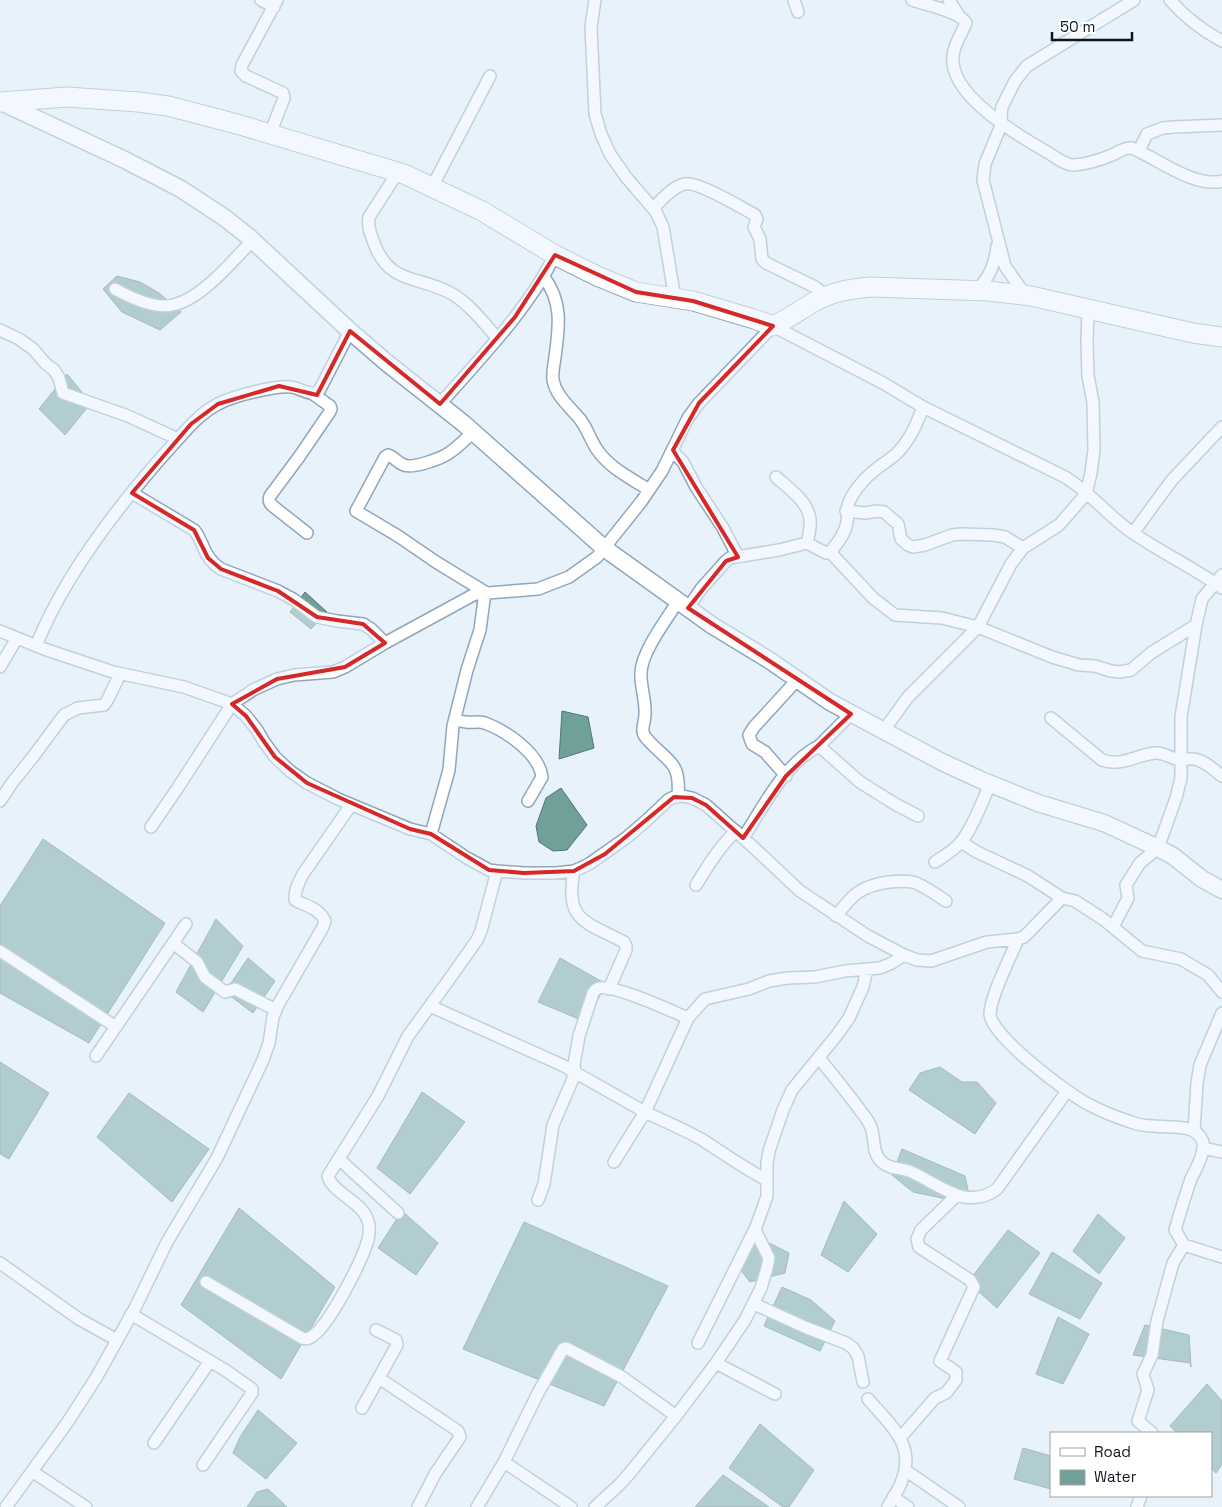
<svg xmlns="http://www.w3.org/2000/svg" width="1222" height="1507" font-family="'Space Grotesk',sans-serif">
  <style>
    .water { fill: #70a09a; stroke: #527674 }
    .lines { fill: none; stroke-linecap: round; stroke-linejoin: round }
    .street-casing { stroke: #90a7bb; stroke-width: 14 }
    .secondary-casing { stroke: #90a7bb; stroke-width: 19 }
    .primary-casing { stroke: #90a7bb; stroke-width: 21 }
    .street { stroke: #fff; stroke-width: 11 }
    .secondary { stroke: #fff; stroke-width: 16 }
    .primary { stroke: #fff; stroke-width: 19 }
    .marked { fill: none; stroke: #d62828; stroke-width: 4; stroke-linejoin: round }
  </style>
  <rect width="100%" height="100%" fill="#e8f2fb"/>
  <path class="water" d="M 117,276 L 140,282 L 159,293 L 181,312 L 160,330 L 122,312 L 103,289 Z
    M 67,374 L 91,403 L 65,435 L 39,409 Z
    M 305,592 L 327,612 L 311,629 L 290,612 Z
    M 562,711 L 588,717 L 594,748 L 559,759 Z
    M 561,788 L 587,825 L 567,850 L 553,851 L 539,842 L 536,826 L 546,798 Z
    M 43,839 L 165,923 L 89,1043 L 0,993 L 0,906 Z
    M 216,919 L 243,946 L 203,1012 L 176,992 Z
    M 248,958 L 275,981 L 253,1013 L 225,992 Z
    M 560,958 L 606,984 L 586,1022 L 538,1002 Z
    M 0,1062 L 49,1093 L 9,1159 L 0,1154 Z
    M 940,1067 L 962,1082 L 977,1082 L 996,1103 L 975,1134 L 909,1090 L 920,1073 Z
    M 422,1092 L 465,1122 L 410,1194 L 377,1168 Z
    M 129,1093 L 209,1149 L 172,1202 L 97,1137 Z
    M 902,1149 L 965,1176 L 971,1204 L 913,1192 L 892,1175 Z
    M 844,1201 L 877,1234 L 848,1272 L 821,1255 Z
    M 239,1208 L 335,1287 L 281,1379 L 181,1305 Z
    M 402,1211 L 438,1243 L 416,1275 L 378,1248 Z
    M 1098,1214 L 1125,1238 L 1099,1274 L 1073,1251 Z
    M 524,1222 L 668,1286 L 604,1406 L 463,1349 Z
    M 1008,1230 L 1040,1253 L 997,1308 L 968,1282 Z
    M 751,1234 L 789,1253 L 785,1273 L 750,1282 L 736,1264 Z
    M 1052,1252 L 1102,1283 L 1080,1319 L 1029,1294 Z
    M 782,1287 L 811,1300 L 835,1321 L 820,1351 L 764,1326 Z
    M 1058,1317 L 1089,1334 L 1063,1384 L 1036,1374 Z
    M 1145,1325 L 1189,1335 L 1191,1367 L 1190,1363 L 1133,1355 Z
    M 1207,1384 L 1222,1401 L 1222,1464 L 1216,1473 L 1211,1468 L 1211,1433 L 1177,1433 L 1170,1426 Z
    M 258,1410 L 297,1443 L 266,1479 L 233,1453 L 240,1437 Z
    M 760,1424 L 814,1470 L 789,1507 L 783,1507 L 729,1468 Z
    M 1023,1448 L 1051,1456 L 1051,1489 L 1014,1479 Z
    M 723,1475 L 769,1507 L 695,1507 Z
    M 268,1489 L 287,1507 L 247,1507 L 257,1492 Z"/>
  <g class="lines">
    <defs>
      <path id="street" d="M 261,0 L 274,7
        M 595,0 L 591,27 L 595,114 L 601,134 L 610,154 L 626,177 L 656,212 L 663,227 L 675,299
        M 794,0 L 798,12
        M 912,0 C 925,5 960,11 966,23 C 961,35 951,49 953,63 C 956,99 1019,136 1047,152 C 1056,157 1064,165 1074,165 C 1086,164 1100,160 1112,155 C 1119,152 1124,147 1132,148 C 1158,159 1194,188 1222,181
        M 949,0 L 959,16
        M 1170,0 C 1184,16 1203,31 1222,41
        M 270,134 L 284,98 L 283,93 L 246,76 L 241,71 L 242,65 L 277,0
        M 1139,151 L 1147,134 L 1163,128 L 1174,127 L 1222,125
        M 398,172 L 369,217 C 367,226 371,235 374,243 C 390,287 422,275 454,295 C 471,306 484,323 497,338
        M 432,187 L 490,76
        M 653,208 C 662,200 672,187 684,184 C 696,180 742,208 755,215 L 757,219 L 754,227 L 760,239 L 762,259 L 766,263 L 815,287 L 826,296
        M 544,277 C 563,303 559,327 555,357 C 554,365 552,373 553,380 C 556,396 569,406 579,418 C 587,427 590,440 598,451 C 610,468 632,479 649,490
        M 115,289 C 131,298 155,309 173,305 C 202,299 233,260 253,240
        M 976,291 C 989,278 995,265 997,246
        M 1029,295 L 1021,289 L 1005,266 L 983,180 L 985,164 L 1002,123 L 1001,115 L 1002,107 L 1015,81 L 1027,66 L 1134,0
        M 0,330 L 19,339 L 33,349 L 46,364 L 54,370 L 59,378 L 63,393 L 128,416 L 178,439
        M 440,404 C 481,357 527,311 555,255
        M 672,451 L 683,462 L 696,487 L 723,528 L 738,557
        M 776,477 C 788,488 808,501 810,519 C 811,527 809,535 807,543
        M 132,493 L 194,530 C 198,534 199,539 202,544 C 206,555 211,563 221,569 L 278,591 L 293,599 L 317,617 L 337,621 L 363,624 L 371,629 L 385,643
        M 846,511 L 865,513 L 877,511 L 884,512 L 898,524 L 901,539 L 908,545 L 913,547 L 925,545 L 952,535 L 961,534 L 993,535 L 1005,537 L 1023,548
        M 307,533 L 274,507 C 270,504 268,501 270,496 L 299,457 L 329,413 L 331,409 L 330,406 L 313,394
        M 1133,533 L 1172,480 L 1222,427
        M 830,552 L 873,598 L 895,615 L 942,618 L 978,627 L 1052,657 L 1079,665 L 1095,666 L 1111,671 L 1120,672 L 1131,670 L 1151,653 L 1196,625
        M 678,601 C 667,619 642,651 641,672 C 640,686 646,700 645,714 C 645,724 639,731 647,739 C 667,762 681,760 678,797
        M 688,608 L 701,589 L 726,561 L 730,558 L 779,550 L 807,543 L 826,553 L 830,552 C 838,543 845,534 847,522 C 849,511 845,507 852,496 C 858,486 866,477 875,470 C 883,463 892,459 899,451 C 911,438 917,423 923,407
        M 0,631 L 44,649 L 113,672 L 184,687 L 232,704 L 246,716 L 257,730 L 264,742 L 275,757 L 290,771 L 307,783 L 338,799 L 410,829 L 431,834 L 467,858 L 489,870 L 497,871 L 524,873 L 556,873 L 574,871 L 589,864 L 626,838 L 647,820 L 668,800 L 674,797 L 683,796 L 692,798 L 706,805 L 751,845 L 800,891 L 868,936 L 904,955 L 917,960 L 931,961 L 987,942 L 1018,939 L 1024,937 L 1062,898 L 1075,901 L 1103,919 L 1142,951 L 1181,959 L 1208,975 L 1222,992
        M 36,646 C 64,576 118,506 168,450 C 183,434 198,414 218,404 C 233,396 276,385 292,387 C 301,389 309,395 318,393 L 350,331
        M 0,667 L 17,638
        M 455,718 C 458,720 462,722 466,722 C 472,723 479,721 485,723 C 506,731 539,753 542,777 L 528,801
        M 1051,718 L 1102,760 C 1121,767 1136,755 1155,753 C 1164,752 1171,759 1181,760 C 1184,761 1188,758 1192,759 C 1203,759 1214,770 1222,776
        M 884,730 L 908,697 L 978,627 L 1011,564 L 1023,548 L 1059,525 L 1086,494 L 1091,473 L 1094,450 L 1093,402 L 1088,376 L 1087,342 L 1088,310
        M 819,746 L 851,714
        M 786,776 L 765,752 L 752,744 L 749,735 L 754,727 L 797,680
        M 0,801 L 12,783 L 32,758 L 64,715 L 78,708 L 104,705 L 108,699 L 120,674
        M 151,827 L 177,789 L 232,704 L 253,690 L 277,679 L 294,675 L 333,672 L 345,667 L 385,643 L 475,594 L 538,589 L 569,577 L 597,557 L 641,502 L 662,471 L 688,418 L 699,403 L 773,326 L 883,383 L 923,407 L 1065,477 C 1090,492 1109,517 1133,533 C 1162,553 1194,568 1222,588
        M 431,834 L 449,770 L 453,726 L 467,670 L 480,630 L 485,592 L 436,562 L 398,536 L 356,511 L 385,457 L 388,455 C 394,457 398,463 404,465 C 413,469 442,458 449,453 C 458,447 466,439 473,432
        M 743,838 C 764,806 784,764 819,746 L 860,782 L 895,804 L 918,816
        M 961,842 L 977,852 L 1028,876 L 1062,898
        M 935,862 C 944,856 953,851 960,843 C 972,830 983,800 990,784
        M 574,871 C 564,921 586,922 624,942 L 626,946 L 626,950 L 609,989
        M 696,885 C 708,866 719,847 736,831
        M 836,916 C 853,894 861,886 889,882 C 898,881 908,880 916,883 C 927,888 937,895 946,901
        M 1113,927 L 1128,898 L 1126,885 L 1140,863 L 1158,848 L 1176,798 L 1181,778 L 1181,717 L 1196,625 L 1202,599 L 1222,575
        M 1018,939 C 1011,956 990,997 990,1014 C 991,1036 1066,1092 1086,1103 C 1100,1111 1116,1117 1131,1122 C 1139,1125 1146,1126 1154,1126 C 1168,1128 1195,1123 1202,1140 C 1203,1141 1204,1146 1203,1147 C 1203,1158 1195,1170 1191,1179 C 1185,1196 1180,1213 1175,1230 L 1184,1245 L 1173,1263 L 1157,1321 L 1152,1355 L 1143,1374 L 1148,1390 L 1138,1421 L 1152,1433
        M 173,943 L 197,962 L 205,977 L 225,992 L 235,989 L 276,1010
        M 0,951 L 116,1027
        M 430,1006 L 562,1065 L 645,1112 L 688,1018 L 705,999 L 749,989 L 769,981 L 788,978 L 815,977 L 845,971 L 880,968 L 892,963 L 904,955
        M 96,1056 L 186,924
        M 819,1058 C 832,1074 845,1090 857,1106 C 861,1112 867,1118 870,1125 C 876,1136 871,1152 881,1161 C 888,1169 900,1168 909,1171 C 938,1183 966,1212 997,1189 L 1067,1091
        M 1194,1131 L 1197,1083 L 1200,1065 L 1222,1013
        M 1203,1148 L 1222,1152
        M 339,1159 L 398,1213
        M 614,1162 L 645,1112 C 664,1121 683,1129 701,1139 C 723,1153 744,1168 767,1180
        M 538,1200 L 544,1184 L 553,1125 L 572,1081 L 575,1072 L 574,1064 L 579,1036 L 593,993 C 595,990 595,989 599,988 C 614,984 671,1011 688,1018
        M 1184,1245 L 1222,1257
        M 0,1263 L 79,1319 L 117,1340
        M 206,1282 L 302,1338 C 305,1339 307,1339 309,1338 C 328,1330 362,1260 368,1240 C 369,1235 370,1226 368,1221 C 363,1202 331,1192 328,1176 L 378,1096 L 408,1036 L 453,974 L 477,940 L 481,931 L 497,871
        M 754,1304 L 807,1328 L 846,1343 L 853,1348 L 858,1356 L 863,1382
        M 131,1314 L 225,1370 L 252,1389 L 252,1393 L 203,1465
        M 698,1343 L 756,1227
        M 716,1363 L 775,1394
        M 379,1378 L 458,1431 L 460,1437 L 435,1474 L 418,1507
        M 868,1399 C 891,1426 917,1445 901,1483 C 898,1491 892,1499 888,1507
        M 362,1408 L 397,1345 L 396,1340 L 376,1330
        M 900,1438 L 935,1398 L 946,1393 L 956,1380 L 956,1372 L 940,1361 L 974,1287 L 970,1280 L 919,1247 L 917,1239 L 921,1230 L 957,1195
        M 154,1443 L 210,1361
        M 504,1462 L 571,1507
        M 905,1470 L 959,1507
        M 33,1472 L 86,1507
        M 893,1497 L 908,1507
        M 6,1507 L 67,1423 L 96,1378 L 135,1308 L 167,1242 L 217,1158 L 263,1060 L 269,1043 L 273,1017 L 278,1005 L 323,927 L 325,921 C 319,908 306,906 295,900 C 294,891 299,882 303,874 L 351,805
        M 477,1507 L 504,1462 L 538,1393 L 563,1349 L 566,1348 L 570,1350 L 622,1377 L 676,1416
        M 595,1507 L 619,1485 L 629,1474 L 676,1416 L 716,1363 L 745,1320 L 761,1288 L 767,1268 L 769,1258 L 756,1232 L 756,1227 L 767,1196 L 767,1163 L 769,1151 L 783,1110 L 792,1090 L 837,1035 L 849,1018 L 863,987 L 867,969
        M 1137,1507 L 1141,1496"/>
      <path id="secondary" d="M 1,102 L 125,160 L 181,189 L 225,218 L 249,237 L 350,331 L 387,363 L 463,423 L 604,548 L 713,626 L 769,660 L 830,702 L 942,762 L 981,780 L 1038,803 L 1104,823 L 1158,848 L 1173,856 L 1202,879 L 1222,890"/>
      <path id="primary" d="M 0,102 L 67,97 L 138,102 L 168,106 L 237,124 L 404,174 L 482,211 L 555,255 L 597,276 L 636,292 L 693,301 L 754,319 L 773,326 C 788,319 800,310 814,302 C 831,292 850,289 870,287 L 989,291 L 1031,296 L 1193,333 L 1222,337"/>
    </defs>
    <use href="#street" class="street-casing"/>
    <use href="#secondary" class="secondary-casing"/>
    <use href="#primary" class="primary-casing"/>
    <use href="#street" class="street"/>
    <use href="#secondary" class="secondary"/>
    <use href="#primary" class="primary"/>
  </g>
  <path d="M0 0H1222V1507H0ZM 555,255 L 636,292 L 693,301 L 773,326 L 699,403 L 673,450 L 738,557 L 726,561 L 688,608 L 851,714 L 786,776 L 743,838 L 706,805 L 692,798 L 674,797 L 605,854 L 574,871 L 524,873 L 489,870 L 431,834 L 410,829 L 307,783 L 275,757 L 246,716 L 232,704 L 277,679 L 345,667 L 385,643 L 363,624 L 317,617 L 278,591 L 221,569 L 208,558 L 194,530 L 132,493 L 191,424 L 218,404 L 279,386 L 317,395 L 350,331 L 440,404 L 515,317 Z" fill="#e8f2fb" fill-opacity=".55" fill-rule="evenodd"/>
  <path class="marked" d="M 555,255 L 636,292 L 693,301 L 773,326 L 699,403 L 673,450 L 738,557 L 726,561 L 688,608 L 851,714 L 786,776 L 743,838 L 706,805 L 692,798 L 674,797 L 605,854 L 574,871 L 524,873 L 489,870 L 431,834 L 410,829 L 307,783 L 275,757 L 246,716 L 232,704 L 277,679 L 345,667 L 385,643 L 363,624 L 317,617 L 278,591 L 221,569 L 208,558 L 194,530 L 132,493 L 191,424 L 218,404 L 279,386 L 317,395 L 350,331 L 440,404 L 515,317 Z"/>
  <rect x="1050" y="1432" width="162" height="65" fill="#ffffff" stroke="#9ea1a5"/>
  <rect x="1060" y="1448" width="25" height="8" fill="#ffffff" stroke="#9ea1a5"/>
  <text x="1094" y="1457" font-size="15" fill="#0d151d">Road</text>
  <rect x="1060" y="1470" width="25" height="15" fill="#70a09a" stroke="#9ea1a5"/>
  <text x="1094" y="1482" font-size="15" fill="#0d151d">Water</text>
  <path d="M1052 32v8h80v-8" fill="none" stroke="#0d151d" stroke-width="2.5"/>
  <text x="1060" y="32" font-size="15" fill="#0d151d" stroke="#ffffff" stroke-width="4" paint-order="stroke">50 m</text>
</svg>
